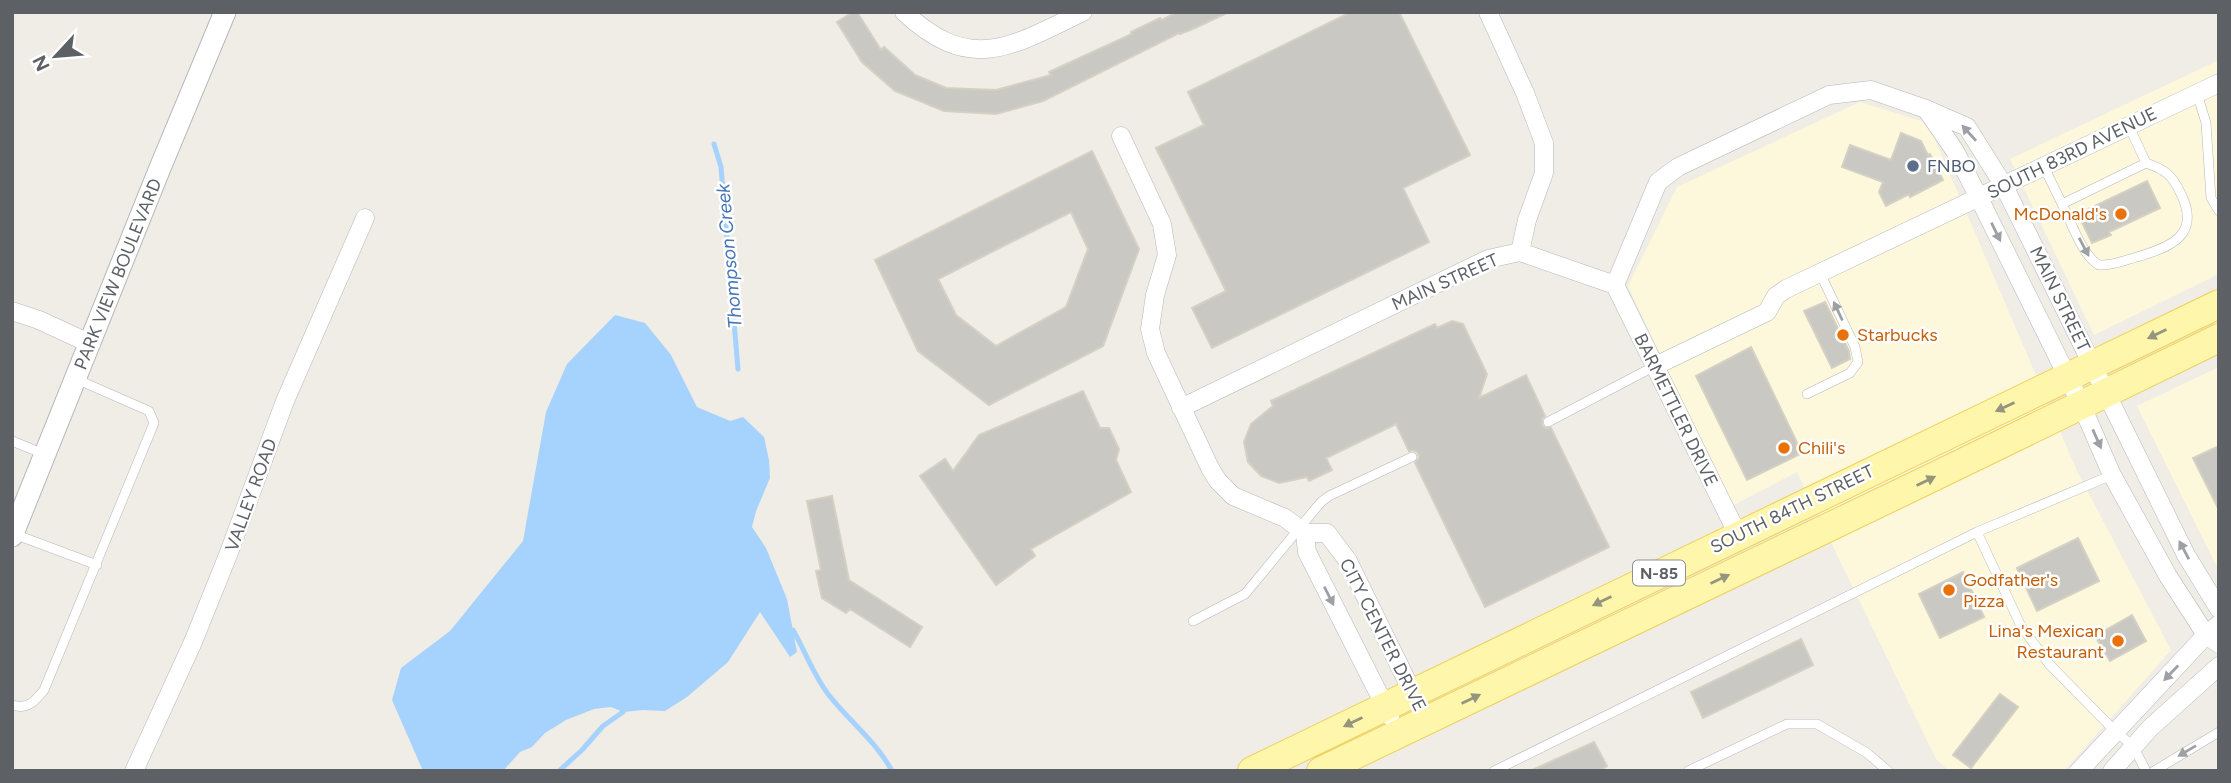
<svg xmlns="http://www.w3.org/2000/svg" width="2231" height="783" font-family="Figtree,sans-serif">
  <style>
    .commercial { fill: #fdf8db }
    .water { fill: #a6d2fe }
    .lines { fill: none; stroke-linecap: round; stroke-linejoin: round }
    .stream { stroke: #a6d2fe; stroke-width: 5 }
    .building { fill: #cac8c2; stroke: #d4d0c3; stroke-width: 2; fill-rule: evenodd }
    .service-casing { stroke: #b5b7bb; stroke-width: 10 }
    .minor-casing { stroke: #b5b7bb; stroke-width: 19 }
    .tertiary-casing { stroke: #b5b7bb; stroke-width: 23 }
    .primary-casing { stroke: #efd05e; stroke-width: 30 }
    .service { stroke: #fff; stroke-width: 9 }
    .minor { stroke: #fff; stroke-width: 18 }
    .tertiary { stroke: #fff; stroke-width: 21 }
    .primary { stroke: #fef6ab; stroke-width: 28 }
    .oneway { fill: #9ea0a3 }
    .oneway2 { fill: #95947e }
    .service-dot { fill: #5c6f8a; stroke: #fff; stroke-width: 2.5 }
    .food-dot { fill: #e8710a; stroke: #fff; stroke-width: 2.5 }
    .labels { text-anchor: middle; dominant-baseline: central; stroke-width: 5; stroke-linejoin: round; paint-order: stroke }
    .shield { fill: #fff; stroke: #8e9093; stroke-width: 2 }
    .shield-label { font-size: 16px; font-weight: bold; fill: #5d6065 }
    .street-label { font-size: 18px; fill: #5d6065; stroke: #fff }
    .service-label { font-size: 18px; fill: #4e5e75; stroke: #fff; text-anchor: start }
    .food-label { font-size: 18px; fill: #c56008; stroke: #fff; text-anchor: start }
    .water-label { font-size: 19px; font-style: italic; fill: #4576b9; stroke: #fff }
  </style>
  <rect width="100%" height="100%" fill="#efede5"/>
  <path class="commercial" d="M 2219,60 L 2219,274 L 2094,335 L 2010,159 Z
    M 1860,102 L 1928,123 L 2077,471 L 2171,650 L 2064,771 L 1949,771 L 1936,759 L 1797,472 L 1732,506 L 1628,286 L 1677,187 Z
    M 2219,367 L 2219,571 L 2137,406 Z"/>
  <path class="water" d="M 615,315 L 645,323 L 671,355 L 697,407 L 730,421 L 743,417 L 764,437 L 769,460 L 770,478 L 756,511 L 752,527 L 766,548 L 787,599 L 797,652 L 790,657 L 760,612 L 728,662 L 687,697 L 665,711 L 643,710 L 623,712 L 611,707 L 594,709 L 566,720 L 545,733 L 532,747 L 520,752 L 503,771 L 423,771 L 392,700 L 401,668 L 450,631 L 523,541 L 546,412 L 567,364 Z"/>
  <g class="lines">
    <path class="stream" d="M 714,144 L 721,167 L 738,369
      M 793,630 C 805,651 813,674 828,694 C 848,720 876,741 892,771
      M 559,771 L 582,750 L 603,726 L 623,712"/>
  </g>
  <path class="building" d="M 853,12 L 857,12 L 881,50 L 884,47 L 915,75 L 946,88 L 996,90 L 1051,75 L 1049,72 L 1132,34 L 1131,32 L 1160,18 L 1162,20 L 1177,12 L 1229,12 L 1195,28 L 1180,34 L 1179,33 L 1043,101 L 996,114 L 944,111 L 895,91 L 862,62 L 837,22 Z
    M 1351,12 L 1399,12 L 1470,155 L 1403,188 L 1429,242 L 1212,348 L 1192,308 L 1226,291 L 1156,148 L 1204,125 L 1188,92 Z
    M 1901,133 L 1921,141 L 1928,155 L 1930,154 L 1943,180 L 1910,197 L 1909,194 L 1886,206 L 1879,192 L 1883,182 L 1842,167 L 1850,145 L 1891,160 Z
    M 1092,151 L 1139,249 L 1103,346 L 989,405 L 918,351 L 875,260 ZM 1071,212 L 1088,249 L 1066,307 L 996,346 L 956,315 L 938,279 Z
    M 2147,181 L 2160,208 L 2109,232 L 2111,235 L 2092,243 L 2078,214 Z
    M 1825,302 L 1849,351 L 1850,359 L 1832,368 L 1804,311 Z
    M 1452,321 L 1463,324 L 1487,374 L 1479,398 L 1526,375 L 1545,416 L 1542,419 L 1542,425 L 1545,428 L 1551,428 L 1609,547 L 1485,607 L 1415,463 L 1419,458 L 1418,453 L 1413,450 L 1409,451 L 1396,424 L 1326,458 L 1332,470 L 1309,481 L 1307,477 L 1279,483 L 1261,476 L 1248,462 L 1244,442 L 1251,424 L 1273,406 L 1271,401 L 1435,324 L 1437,328 Z
    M 1751,347 L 1802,453 L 1747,480 L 1696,376 Z
    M 1083,391 L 1100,428 L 1109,428 L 1119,449 L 1116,460 L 1131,492 L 1031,549 L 1035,556 L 996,585 L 920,476 L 945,459 L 953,471 L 979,435 Z
    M 2219,446 L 2219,510 L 2193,458 Z
    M 832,496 L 849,580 L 922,627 L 910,647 L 850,609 L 846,613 L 822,598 L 816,571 L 821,570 L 807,501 Z
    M 2078,538 L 2099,581 L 2037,611 L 2017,568 Z
    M 1963,572 L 1984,617 L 1940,638 L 1919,594 Z
    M 2132,615 L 2146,641 L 2110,661 L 2095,636 Z
    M 1801,639 L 1813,665 L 1703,718 L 1691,692 Z
    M 2000,694 L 2018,707 L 1971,768 L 1953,755 Z
    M 1594,742 L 1607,766 L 1598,771 L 1530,771 Z"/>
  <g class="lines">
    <defs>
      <path id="service" d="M 2197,93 L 2206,123 L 2211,198 L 2219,211
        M 2129,126 L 2146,163 C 2166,170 2172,175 2181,194 C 2201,235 2171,247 2137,257 C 2125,260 2112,266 2099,265 C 2082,256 2071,221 2062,204 L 2146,163
        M 2044,167 L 2062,204
        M 1807,394 L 1850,373 L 1858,362 L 1855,347 L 1820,273
        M 1548,422 L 1655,366
        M 12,441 L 44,454
        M 1977,532 L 2021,626 L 2049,664 L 2115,731 L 2133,746 L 2146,771
        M 14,534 L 97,565
        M 1193,621 L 1245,594 L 1321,502 L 1329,496 L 1412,457
        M 12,705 C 28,710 35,701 44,690 L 154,423 L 149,411 L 76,379
        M 1494,771 L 1977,532 L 2112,475
        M 1688,771 L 1787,724 L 1817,724 L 1867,753 L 1888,771
        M 2154,771 L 2219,732"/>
      <path id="minor" d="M 904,12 C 971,75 1012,46 1083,12
        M 1488,12 L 1525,93 L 1544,143 L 1544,173 L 1527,220 L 1520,252
        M 1926,109 L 1955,151 L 1979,198 L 2081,404 L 2112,475 L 2168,576 L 2206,635 L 2219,644
        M 1121,136 L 1162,224 L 1167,255 L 1155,295 L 1150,329 L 1156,353 L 1210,468 L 1218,481 L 1233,496 L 1285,518 L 1305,533 L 1327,533 L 1348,561 L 1426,720
        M 1615,285 L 1658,182 L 1678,167 L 1829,95 L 1871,90 L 1926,109 L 1967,127 L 2004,186 L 2186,555 L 2219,609
        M 1615,285 L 1738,535
        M 12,311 L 39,320 L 91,344
        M 1655,366 L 1767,312 L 1776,296 L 1786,289 L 2219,83
        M 1181,408 L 1488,259 L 1520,252 L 1615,285
        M 1305,533 L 1307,552 L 1390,716
        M 134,771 L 193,642 L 228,555 L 285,401 L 365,218
        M 2079,771 L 2206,635 L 2219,624
        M 2112,771 L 2150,728 L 2219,666"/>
      <path id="tertiary" d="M 12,536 L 160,168 L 225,12"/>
      <path id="primary" d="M 1252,771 L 2219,304
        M 1321,771 L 1927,480 L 2219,338"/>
    </defs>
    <use href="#service" class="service-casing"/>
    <use href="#minor" class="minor-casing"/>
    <use href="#tertiary" class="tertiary-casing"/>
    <use href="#primary" class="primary-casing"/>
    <use href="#service" class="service"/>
    <use href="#minor" class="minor"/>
    <use href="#tertiary" class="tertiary"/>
    <use href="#primary" class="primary"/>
  </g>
  <defs><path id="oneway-solid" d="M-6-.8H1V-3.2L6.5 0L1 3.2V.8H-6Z" transform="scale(1.75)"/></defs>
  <g class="oneway">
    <use href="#oneway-solid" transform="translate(1969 133) rotate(-132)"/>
    <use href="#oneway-solid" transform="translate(1996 232) rotate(64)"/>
    <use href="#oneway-solid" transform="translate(2084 247) rotate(62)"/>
    <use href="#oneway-solid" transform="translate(1838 311) rotate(-115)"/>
    <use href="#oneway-solid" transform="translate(2097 439) rotate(66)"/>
    <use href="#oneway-solid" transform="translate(2184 550) rotate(-118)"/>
    <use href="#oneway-solid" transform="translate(1329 596) rotate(63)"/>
    <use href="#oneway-solid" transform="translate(2171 673) rotate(134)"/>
    <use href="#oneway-solid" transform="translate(2187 751) rotate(149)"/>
  </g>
  <g class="oneway2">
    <use href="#oneway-solid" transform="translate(2157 334) rotate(154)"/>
    <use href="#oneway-solid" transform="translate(2005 407) rotate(155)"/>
    <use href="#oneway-solid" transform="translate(1926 481) rotate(-26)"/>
    <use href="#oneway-solid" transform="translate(1720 579) rotate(-25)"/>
    <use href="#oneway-solid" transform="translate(1602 601) rotate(154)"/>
    <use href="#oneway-solid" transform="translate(1471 699) rotate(-26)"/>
    <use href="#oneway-solid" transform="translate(1353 722) rotate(154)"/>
  </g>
  <circle class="service-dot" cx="1913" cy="166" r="7"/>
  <g class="food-dot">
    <circle cx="2121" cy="214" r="7"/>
    <circle cx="1843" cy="335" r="7"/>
    <circle cx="1784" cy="448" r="7"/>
    <circle cx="1949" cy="590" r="7"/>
    <circle cx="2118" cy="641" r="7"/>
  </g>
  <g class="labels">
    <rect class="shield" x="1633" y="560.5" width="52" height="25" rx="5"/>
    <g class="shield-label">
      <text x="1659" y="573">N-85</text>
    </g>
    <g class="street-label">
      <text transform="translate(2072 153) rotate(-26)">SOUTH 83RD AVENUE</text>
      <text transform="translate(118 274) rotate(-68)">PARK VIEW BOULEVARD</text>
      <text transform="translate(1445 282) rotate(-24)">MAIN STREET</text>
      <text transform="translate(2060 299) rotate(64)">MAIN STREET</text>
      <text transform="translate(1676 410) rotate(64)">BARMETTLER DRIVE</text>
      <text transform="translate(251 495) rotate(-70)">VALLEY ROAD</text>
      <text transform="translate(1792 509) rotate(-26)">SOUTH 84TH STREET</text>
      <text transform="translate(1383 635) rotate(63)">CITY CENTER DRIVE</text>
    </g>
    <g class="service-label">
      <text x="1927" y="166">FNBO</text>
    </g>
    <g class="food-label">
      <text x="2107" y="214" text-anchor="end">McDonald's</text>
      <text x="1857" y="335">Starbucks</text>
      <text x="1798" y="448">Chili's</text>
      <text x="1963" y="580">Godfather's<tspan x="1963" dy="21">Pizza</tspan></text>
      <text x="2104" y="631" text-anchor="end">Lina's Mexican<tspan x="2104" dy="21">Restaurant</tspan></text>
    </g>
    <g class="water-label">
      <text transform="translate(729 256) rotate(-95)">Thompson Creek</text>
    </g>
  </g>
  <rect width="2231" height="783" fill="none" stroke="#5d6065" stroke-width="28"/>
  <g transform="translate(56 56) rotate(244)" stroke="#ffffff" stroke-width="5" paint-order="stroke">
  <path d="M0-5L12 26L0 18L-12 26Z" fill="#5d6065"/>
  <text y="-10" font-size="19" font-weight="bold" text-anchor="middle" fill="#5d6065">N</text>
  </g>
</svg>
